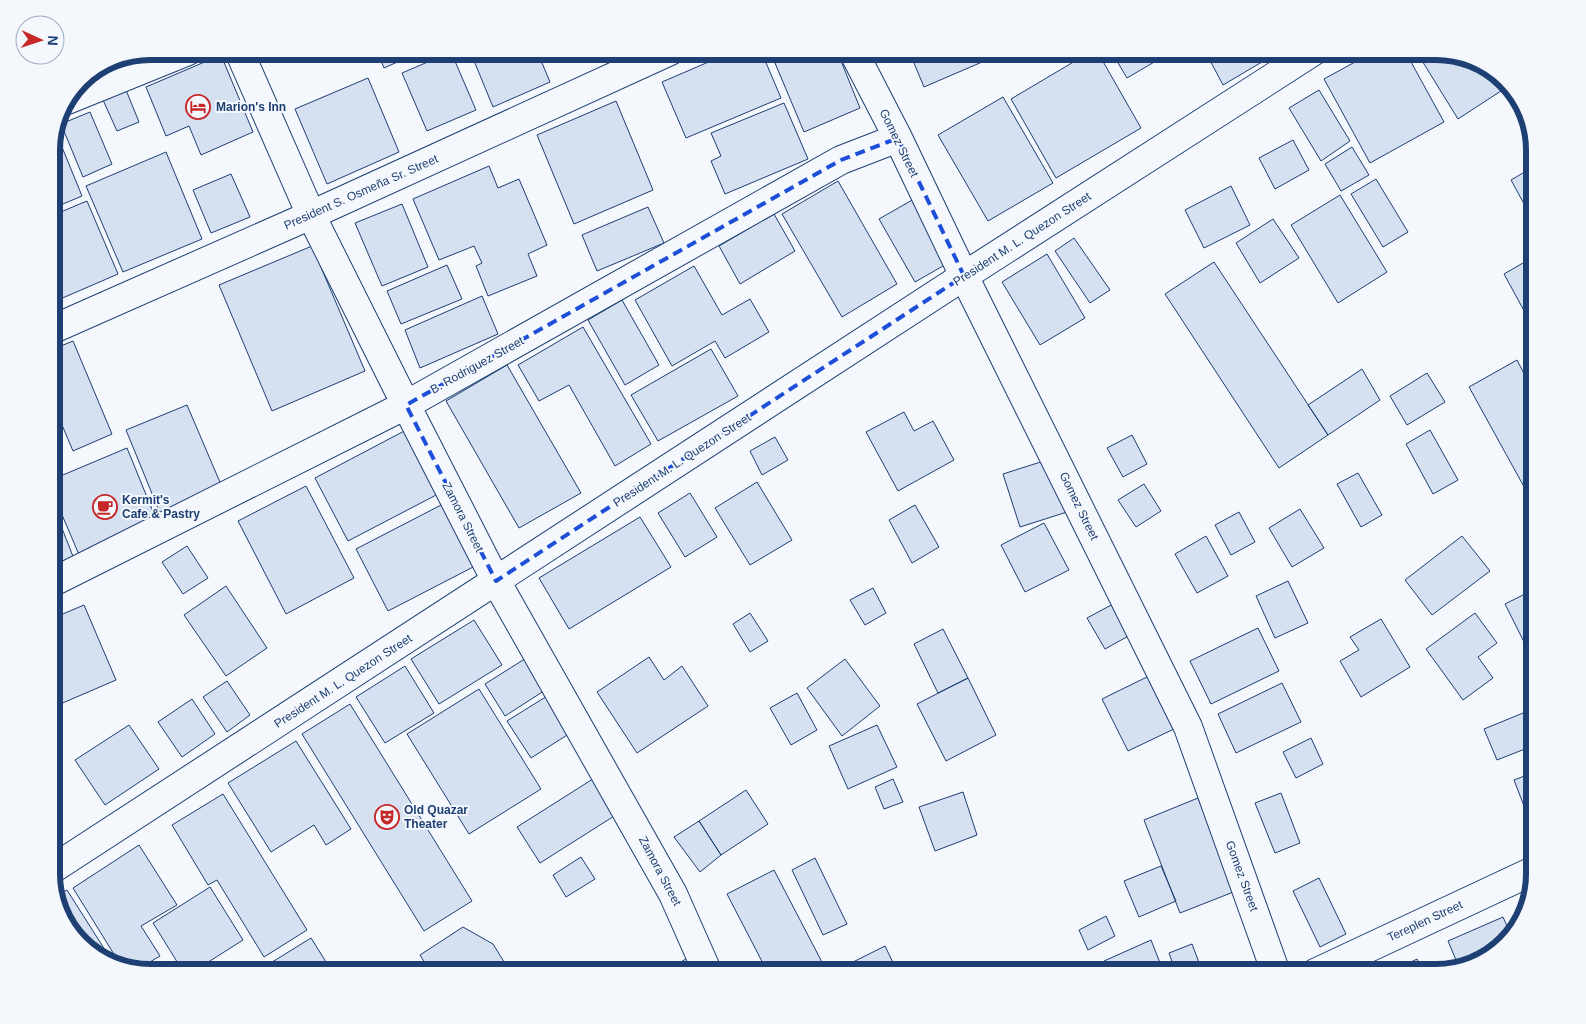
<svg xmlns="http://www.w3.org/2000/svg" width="1586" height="1024" font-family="Arial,sans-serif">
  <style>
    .building { fill: #d5e0f0; stroke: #1d3f73 }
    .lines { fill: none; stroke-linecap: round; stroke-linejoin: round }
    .street-casing { stroke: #1d3f73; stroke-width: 30 }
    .secondary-casing { stroke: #1d3f73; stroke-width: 30 }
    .street { stroke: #f4f7fb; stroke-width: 28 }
    .secondary { stroke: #f4f7fb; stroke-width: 28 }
    .marked { fill: none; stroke: #1d4ed8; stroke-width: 4; stroke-dasharray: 10 6; stroke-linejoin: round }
    .labels { text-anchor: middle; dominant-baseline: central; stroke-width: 4; stroke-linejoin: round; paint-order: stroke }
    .poi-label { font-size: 12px; font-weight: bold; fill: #1d3f73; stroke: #f4f7fb; text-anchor: start }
    .street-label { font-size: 12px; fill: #1d3f73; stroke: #f4f7fb }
    .rim { fill: none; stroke: #1d3f73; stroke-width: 6 }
  </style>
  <rect width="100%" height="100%" fill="#f4f7fb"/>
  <path class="building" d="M 377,51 L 422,51 L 384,68 Z
    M 470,51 L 537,51 L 550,82 L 493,107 Z
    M 598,51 L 621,51 L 601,60 Z
    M 734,51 L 761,51 L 781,98 L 686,138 L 662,82 Z
    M 803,51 L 837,51 L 860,108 L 804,132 L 775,63 Z
    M 909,51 L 994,51 L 996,56 L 924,87 Z
    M 1092,51 L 1097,51 L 1141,128 L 1056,178 L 1011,99 Z
    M 1111,51 L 1173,51 L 1127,78 Z
    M 1205,51 L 1269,51 L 1272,56 L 1223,85 Z
    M 1375,51 L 1405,51 L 1444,122 L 1370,163 L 1324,79 Z
    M 1416,51 L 1436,51 L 1490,68 L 1504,89 L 1458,119 Z
    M 451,52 L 476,110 L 427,131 L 402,73 Z
    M 221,55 L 253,132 L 201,155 L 189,126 L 166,136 L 146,87 Z
    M 368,78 L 399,152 L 327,184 L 295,109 Z
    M 126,90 L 139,122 L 117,131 L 103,100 Z
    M 1319,90 L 1350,141 L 1321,161 L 1289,108 Z
    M 1003,97 L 1053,183 L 988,221 L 938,135 Z
    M 616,101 L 653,190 L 574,224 L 537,135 Z
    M 784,103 L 808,159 L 725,194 L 711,161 L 721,156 L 711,133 Z
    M 90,112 L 112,164 L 83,177 L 61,124 Z
    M 55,130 L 82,196 L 51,209 L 51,144 Z
    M 1293,140 L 1309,170 L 1275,189 L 1259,158 Z
    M 1352,147 L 1369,175 L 1341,191 L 1325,164 Z
    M 166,152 L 202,239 L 123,272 L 86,186 Z
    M 489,166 L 498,188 L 519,179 L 547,245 L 528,254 L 537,276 L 488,296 L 476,266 L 482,263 L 474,246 L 439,260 L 413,199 Z
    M 1535,166 L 1535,224 L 1511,180 Z
    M 231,174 L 250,217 L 211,233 L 193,190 Z
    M 1376,179 L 1408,232 L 1383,247 L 1351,194 Z
    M 838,181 L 897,284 L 842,317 L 782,214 Z
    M 1231,186 L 1250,225 L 1204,248 L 1185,210 Z
    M 921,195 L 957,258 L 915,282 L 879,219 Z
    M 1340,195 L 1387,272 L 1338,303 L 1291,225 Z
    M 87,201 L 118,274 L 51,303 L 51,216 Z
    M 402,204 L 428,267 L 382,286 L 355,223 Z
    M 648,207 L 664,243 L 597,271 L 582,235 Z
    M 774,214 L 795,251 L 740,284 L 719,246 Z
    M 1273,219 L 1299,258 L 1260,283 L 1236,243 Z
    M 1074,238 L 1110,290 L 1090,303 L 1055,251 Z
    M 312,246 L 365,371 L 272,411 L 219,285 Z
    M 1047,254 L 1085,318 L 1040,345 L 1002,282 Z
    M 1535,256 L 1535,328 L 1534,329 L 1504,274 Z
    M 1214,262 L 1328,435 L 1279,468 L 1165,294 Z
    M 447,265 L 462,299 L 401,324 L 387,291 Z
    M 694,266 L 722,315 L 750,299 L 769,332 L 725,358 L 715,341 L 672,366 L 635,300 Z
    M 482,296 L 498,334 L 420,368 L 405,330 Z
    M 622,300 L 659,365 L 625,385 L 588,320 Z
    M 583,327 L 651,444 L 615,466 L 569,385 L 539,401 L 518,365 Z
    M 73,341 L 112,434 L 73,451 L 62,425 L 51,429 L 51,350 Z
    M 711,349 L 738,396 L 658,441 L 631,395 Z
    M 1517,360 L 1535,395 L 1535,490 L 1528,494 L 1469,387 Z
    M 507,365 L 581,493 L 519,528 L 446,401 Z
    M 1362,369 L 1380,400 L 1328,435 L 1308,405 Z
    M 1427,373 L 1445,402 L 1407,425 L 1390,396 Z
    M 187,405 L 222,487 L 160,513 L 126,430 Z
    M 904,412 L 914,431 L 933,421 L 954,460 L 898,491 L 866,432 Z
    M 408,429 L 440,493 L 348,541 L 315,478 Z
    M 1430,430 L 1458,480 L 1433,494 L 1406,444 Z
    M 1132,435 L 1147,464 L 1123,477 L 1107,448 Z
    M 775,437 L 788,460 L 762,475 L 750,451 Z
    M 127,448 L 158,524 L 80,557 L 51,489 L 51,480 Z
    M 1050,459 L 1067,512 L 1020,527 L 1003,474 Z
    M 1358,473 L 1382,515 L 1361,527 L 1337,484 Z
    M 757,482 L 792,540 L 750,565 L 715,508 Z
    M 1144,484 L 1161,511 L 1136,527 L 1118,500 Z
    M 306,486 L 354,578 L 286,614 L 238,521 Z
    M 690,493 L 717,537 L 685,557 L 658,513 Z
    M 445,503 L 477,565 L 388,611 L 356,549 Z
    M 915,505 L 939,547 L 912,563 L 889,520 Z
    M 1300,509 L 1324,548 L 1292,567 L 1269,528 Z
    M 1239,512 L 1255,542 L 1231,555 L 1215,525 Z
    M 56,513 L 76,564 L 51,574 L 51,515 Z
    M 640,517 L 671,567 L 569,629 L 539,578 Z
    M 1044,523 L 1069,570 L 1025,592 L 1001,545 Z
    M 1206,536 L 1228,576 L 1197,593 L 1175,554 Z
    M 1462,536 L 1490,571 L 1432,615 L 1405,580 Z
    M 187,546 L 208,578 L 183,594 L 162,562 Z
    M 1288,581 L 1308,623 L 1275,638 L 1256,596 Z
    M 226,586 L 267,648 L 226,676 L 184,615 Z
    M 873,588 L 886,613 L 865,625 L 850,600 Z
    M 1535,589 L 1535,641 L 1526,646 L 1505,604 Z
    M 1115,603 L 1132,634 L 1105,649 L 1087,618 Z
    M 84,605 L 116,680 L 51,708 L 51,619 Z
    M 750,613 L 768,641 L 750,652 L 733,624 Z
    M 1475,613 L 1497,643 L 1478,657 L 1493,678 L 1463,700 L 1426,649 Z
    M 1381,619 L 1410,667 L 1361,697 L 1340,661 L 1359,650 L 1350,637 Z
    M 474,620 L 502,665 L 439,704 L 411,659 Z
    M 1258,628 L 1279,671 L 1211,704 L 1190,661 Z
    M 943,629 L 968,678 L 938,693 L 914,644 Z
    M 531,655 L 550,687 L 505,716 L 485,684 Z
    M 649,657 L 664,680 L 682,666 L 708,706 L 637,753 L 597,692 Z
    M 845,659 L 880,706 L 842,736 L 807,688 Z
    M 405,666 L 434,713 L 385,743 L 356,697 Z
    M 1151,675 L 1176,728 L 1128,751 L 1102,699 Z
    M 968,678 L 996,735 L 946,761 L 917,704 Z
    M 227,681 L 250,715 L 227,732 L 203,697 Z
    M 1282,683 L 1301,722 L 1236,753 L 1218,714 Z
    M 479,689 L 541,789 L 469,834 L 407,734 Z
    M 552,693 L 575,730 L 531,758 L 507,721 Z
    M 797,693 L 817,730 L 791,745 L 770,708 Z
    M 192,699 L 215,734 L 182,757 L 158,722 Z
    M 350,704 L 472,901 L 424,931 L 302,734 Z
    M 1528,711 L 1535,728 L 1535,745 L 1497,760 L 1484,729 Z
    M 129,725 L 159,769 L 105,805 L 75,760 Z
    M 877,725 L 897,767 L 848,789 L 829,746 Z
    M 1311,738 L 1323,764 L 1296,778 L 1283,752 Z
    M 296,741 L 351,829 L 326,845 L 314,825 L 271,852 L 228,783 Z
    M 1535,772 L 1535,801 L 1524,806 L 1514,780 Z
    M 596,777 L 619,813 L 540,863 L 517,827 Z
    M 893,779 L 903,802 L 884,809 L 875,787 Z
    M 746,790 L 768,824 L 721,855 L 699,821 Z
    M 963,792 L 977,835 L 935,851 L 919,807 Z
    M 1281,793 L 1300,843 L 1275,853 L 1255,803 Z
    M 223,794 L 307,930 L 264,957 L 217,880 L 208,885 L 172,825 Z
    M 1198,798 L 1236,891 L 1180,913 L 1144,820 Z
    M 699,821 L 721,855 L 700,872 L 674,837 Z
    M 139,845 L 177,905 L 141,926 L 160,956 L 138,969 L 120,964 L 73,888 Z
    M 581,857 L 595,879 L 566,897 L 553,875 Z
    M 815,858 L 847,924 L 823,935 L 792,870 Z
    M 1161,866 L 1176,901 L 1139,917 L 1124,881 Z
    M 774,870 L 824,966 L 811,973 L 768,973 L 727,894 Z
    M 1319,878 L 1346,934 L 1320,947 L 1293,891 Z
    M 210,887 L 243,940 L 191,973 L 184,973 L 153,923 Z
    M 67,890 L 112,961 L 96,956 L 65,923 L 56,896 Z
    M 1106,916 L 1115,936 L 1088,950 L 1079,930 Z
    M 1503,917 L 1511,935 L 1485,960 L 1459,967 L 1448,941 Z
    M 463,927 L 493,944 L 511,973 L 431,973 L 420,955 Z
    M 311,938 L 333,973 L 275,973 L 269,964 Z
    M 1151,940 L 1164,973 L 1108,973 L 1104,961 Z
    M 1192,944 L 1203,973 L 1176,973 L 1169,953 Z
    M 885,946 L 898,973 L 831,973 Z
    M 689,957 L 699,973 L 663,973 Z
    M 1417,959 L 1424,973 L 1389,973 Z
    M 960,965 L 963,973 L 943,973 Z"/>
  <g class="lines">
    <defs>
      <path id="street" d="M 239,51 L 311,215 L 406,405 L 496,581 L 673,894 L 708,973
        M 853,51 L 898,138 L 964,276 L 1188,727 L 1276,973
        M 67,100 L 188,51
        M 51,583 L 406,405 L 841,160 L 898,138
        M 1315,973 L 1535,870"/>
      <path id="secondary" d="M 51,330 L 311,215 L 670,51
        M 51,870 L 964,276 L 1314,51"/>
    </defs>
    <use href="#street" class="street-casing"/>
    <use href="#secondary" class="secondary-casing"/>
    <use href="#street" class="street"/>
    <use href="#secondary" class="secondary"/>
  </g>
  <path class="marked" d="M 898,138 L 964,276 L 496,581 L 406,405 L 841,160 Z"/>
  <defs>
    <symbol id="hotel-ring" viewBox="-11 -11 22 22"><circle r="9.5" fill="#f4f7fb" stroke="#c62828" stroke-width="1.5"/><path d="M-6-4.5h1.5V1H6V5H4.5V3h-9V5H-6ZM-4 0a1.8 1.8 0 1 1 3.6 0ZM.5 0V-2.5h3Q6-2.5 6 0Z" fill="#c62828"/></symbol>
    <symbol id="cafe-ring" viewBox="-11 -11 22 22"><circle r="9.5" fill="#f4f7fb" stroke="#c62828" stroke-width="1.5"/><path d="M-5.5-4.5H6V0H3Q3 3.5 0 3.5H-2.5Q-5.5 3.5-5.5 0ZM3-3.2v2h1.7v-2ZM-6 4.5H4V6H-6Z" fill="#c62828"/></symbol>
    <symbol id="theatre-ring" viewBox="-11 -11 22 22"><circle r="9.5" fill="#f4f7fb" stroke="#c62828" stroke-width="1.5"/><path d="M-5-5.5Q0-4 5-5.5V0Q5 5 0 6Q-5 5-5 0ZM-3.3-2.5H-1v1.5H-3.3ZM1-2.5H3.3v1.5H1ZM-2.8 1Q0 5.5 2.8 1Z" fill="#c62828"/></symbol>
  </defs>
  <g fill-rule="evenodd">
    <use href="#hotel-ring" x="184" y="93" width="28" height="28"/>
    <use href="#cafe-ring" x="91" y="493" width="28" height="28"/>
    <use href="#theatre-ring" x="373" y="803" width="28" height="28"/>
  </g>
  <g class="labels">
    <g class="poi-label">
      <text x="216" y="107">Marion's Inn</text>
      <text x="122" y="500">Kermit's<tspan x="122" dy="14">Cafe &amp; Pastry</tspan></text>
      <text x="404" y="810">Old Quazar<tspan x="404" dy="14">Theater</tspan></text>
    </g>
    <g class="street-label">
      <text transform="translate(899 143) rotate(64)">Gomez Street</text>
      <text transform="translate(361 192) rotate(-24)">President S. Osmeña Sr. Street</text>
      <text transform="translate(1022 239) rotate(-33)">President M. L. Quezon Street</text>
      <text transform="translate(477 365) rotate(-29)">B. Rodriguez Street</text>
      <text transform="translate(682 460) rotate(-33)">President M. L. Quezon Street</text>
      <text transform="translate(1079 506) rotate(64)">Gomez Street</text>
      <text transform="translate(463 517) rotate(63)">Zamora Street</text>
      <text transform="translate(343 681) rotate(-33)">President M. L. Quezon Street</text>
      <text transform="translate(660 871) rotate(62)">Zamora Street</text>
      <text transform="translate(1242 876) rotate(70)">Gomez Street</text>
      <text transform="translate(1425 921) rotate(-25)">Tereplen Street</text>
    </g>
  </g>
  <path d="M0 0H1586V1024H0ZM150 60H1436A90 90 0 0 1 1526 150V874A90 90 0 0 1 1436 964H150A90 90 0 0 1 60 874V150A90 90 0 0 1 150 60Z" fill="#f4f7fb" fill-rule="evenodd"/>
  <path class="rim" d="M150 60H1436A90 90 0 0 1 1526 150V874A90 90 0 0 1 1436 964H150A90 90 0 0 1 60 874V150A90 90 0 0 1 150 60Z"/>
  <g transform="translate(40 40) rotate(93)"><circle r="24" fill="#f4f7fb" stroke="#9eadc5"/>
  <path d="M0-4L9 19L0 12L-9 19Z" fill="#c62828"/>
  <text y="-8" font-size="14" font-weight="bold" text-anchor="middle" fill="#1d3f73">N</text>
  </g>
</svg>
